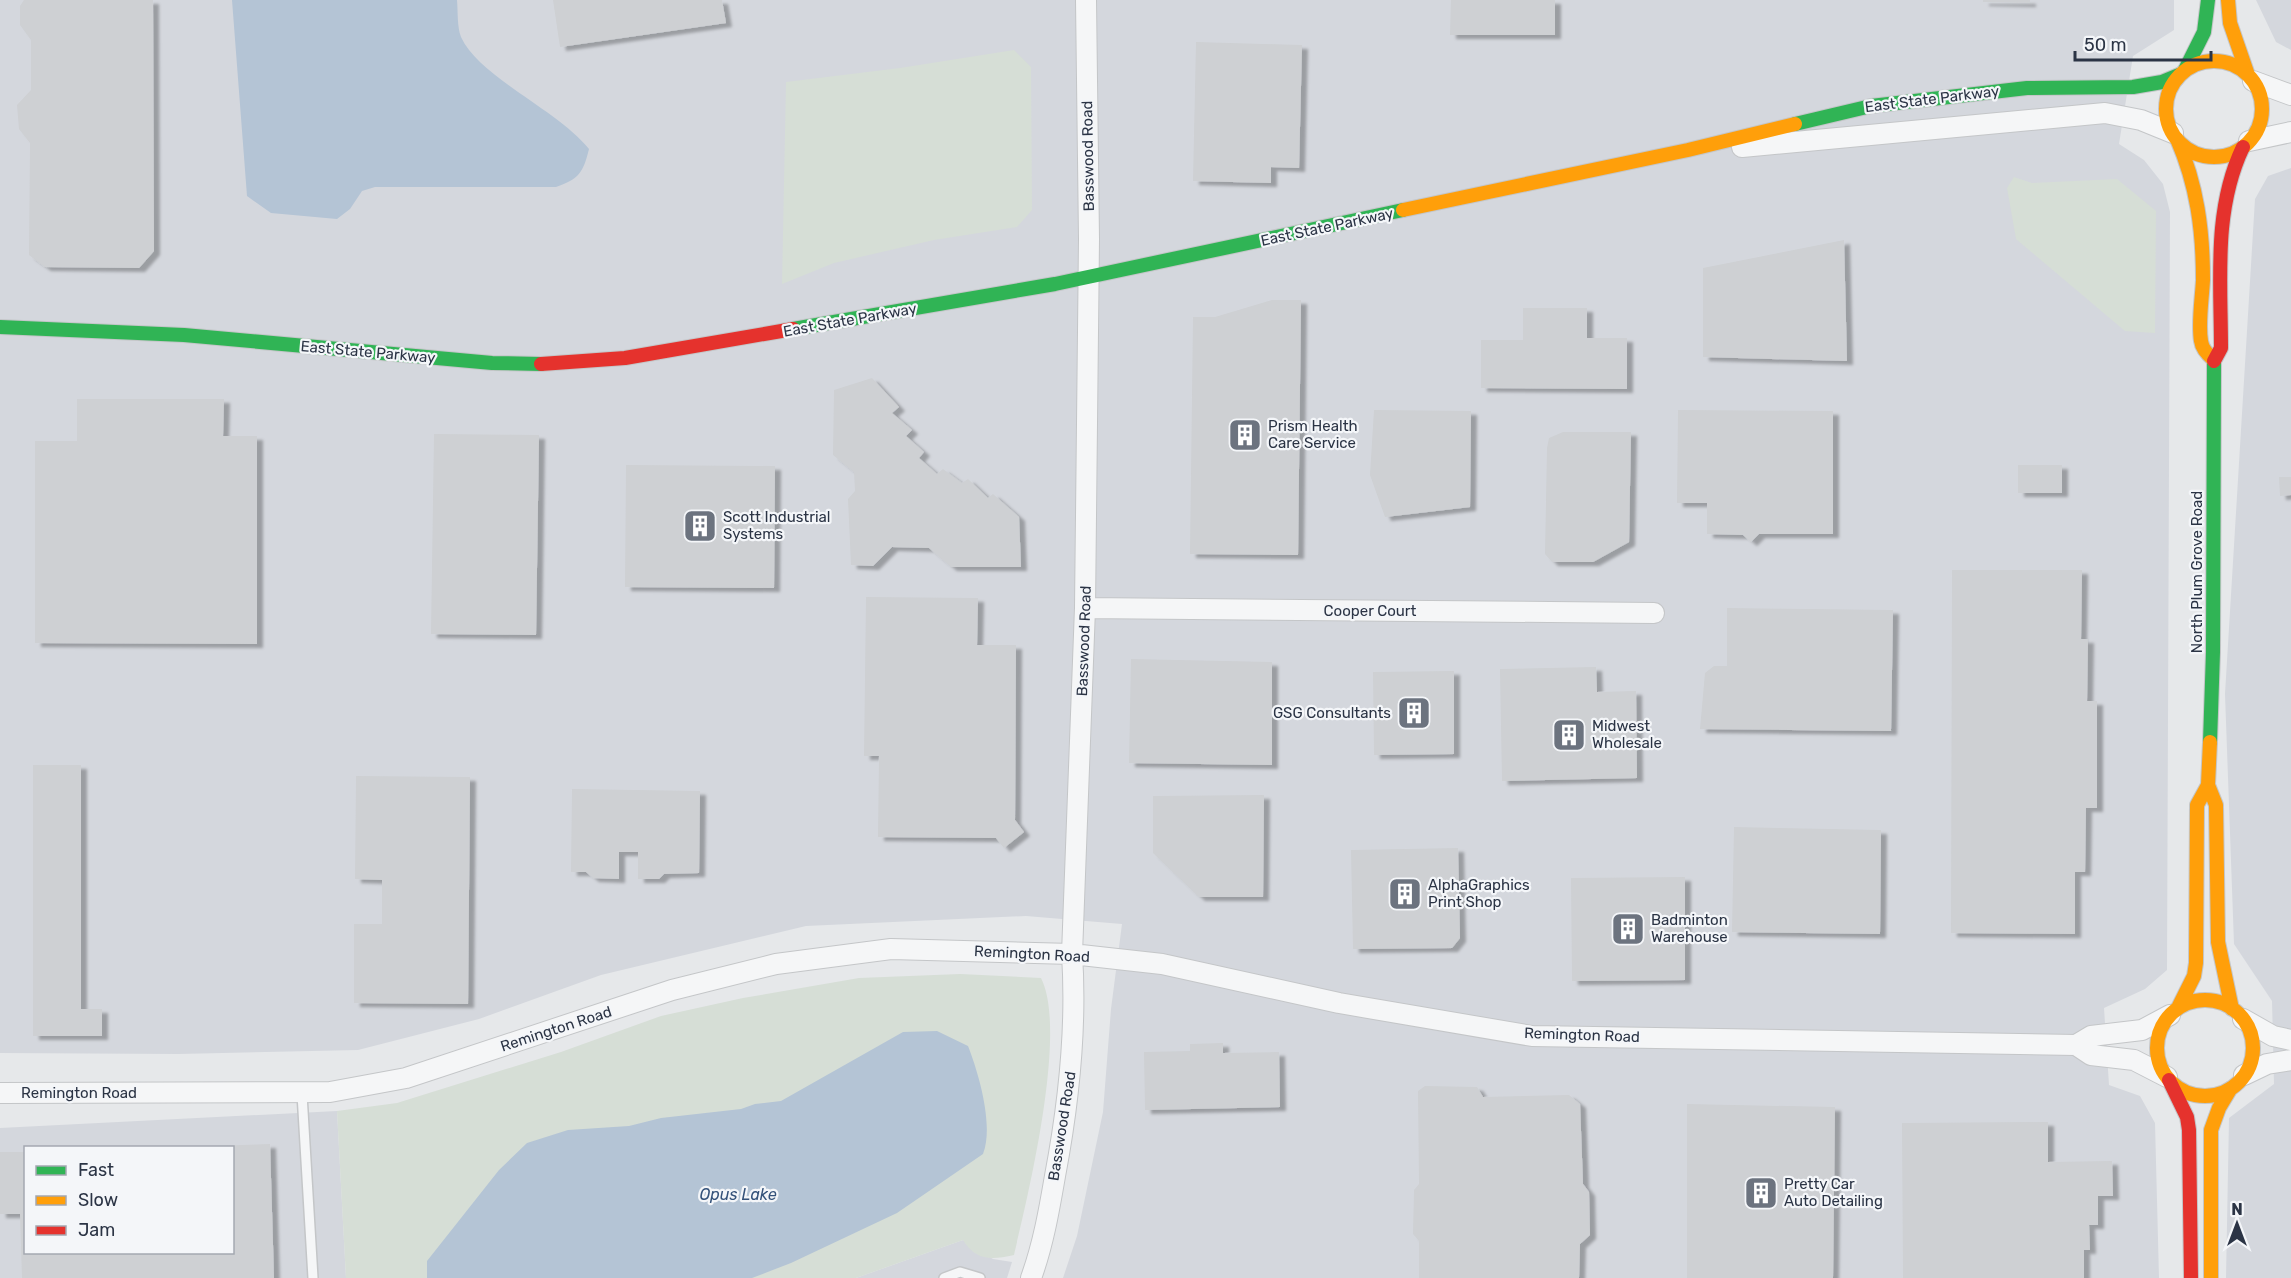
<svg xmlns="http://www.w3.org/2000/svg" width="2291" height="1278" font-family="Rubik,sans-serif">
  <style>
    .built { fill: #d4d7dd; fill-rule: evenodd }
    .green { fill: #d6ded6 }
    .water { fill: #b4c4d5 }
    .building { fill: #ced0d3; filter: url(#shadow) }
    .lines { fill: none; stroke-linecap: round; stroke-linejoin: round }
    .lane-casing { stroke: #c4c6c8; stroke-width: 12 }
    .street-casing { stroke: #c4c6c8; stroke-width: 22 }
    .fast-casing { stroke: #c4c6c8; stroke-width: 16 }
    .slow-casing { stroke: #c4c6c8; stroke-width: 16 }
    .jam-casing { stroke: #c4c6c8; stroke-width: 16 }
    .lane { stroke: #f5f6f7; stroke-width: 9 }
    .street { stroke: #f5f6f7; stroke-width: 20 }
    .fast { stroke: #30b455; stroke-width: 14 }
    .slow { stroke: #ff9f0a; stroke-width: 14 }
    .jam { stroke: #e5322d; stroke-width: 14 }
    .labels { text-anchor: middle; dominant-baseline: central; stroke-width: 4.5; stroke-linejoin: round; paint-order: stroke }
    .street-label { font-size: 15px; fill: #2b3445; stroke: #f4f6f9 }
    .poi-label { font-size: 15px; fill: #2b3445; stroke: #f4f6f9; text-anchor: start }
    .water-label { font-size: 16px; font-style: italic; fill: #34527a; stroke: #f4f6f9 }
  </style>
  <defs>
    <filter id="shadow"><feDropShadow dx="6" dy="4" stdDeviation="1.5" flood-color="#0004"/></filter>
  </defs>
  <rect width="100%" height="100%" fill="#e6e8ea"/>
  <path class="built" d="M 0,0 L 2174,0 L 2174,30 L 2133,56 L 2119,144 L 2144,160 L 2163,184 L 2170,212 L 2167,970 L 2145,989 L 2104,1008 L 2109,1085 L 2140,1096 L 2155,1123 L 2159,1278 L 1063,1278 L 1077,1236 L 1103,1112 L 1111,1009 L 1122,924 L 1026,916 L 806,926 L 601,975 L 479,1019 L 358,1050 L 178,1054 L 0,1053 Z
    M 2256,0 L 2291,0 L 2291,50 L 2276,42 Z
    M 2291,168 L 2291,1278 L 2226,1278 L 2229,1118 L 2274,1084 L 2272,1001 L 2234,944 L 2225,694 L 2255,199 L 2268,176 Z
    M 337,1111 L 346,1278 L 0,1278 L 0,1128 ZM 26,1148 L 232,1148 L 232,1252 L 26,1252 Z
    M 963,1240 L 993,1259 L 1012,1262 L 1007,1278 L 856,1278 Z"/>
  <path class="green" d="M 1014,50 L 1031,67 L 1032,210 L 1017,227 L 934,240 L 834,263 L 782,284 L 786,82 L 900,68 Z
    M 2014,177 L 2032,183 L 2117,179 L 2156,211 L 2155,333 L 2125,331 L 2016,239 L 2007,188 Z
    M 960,974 L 1041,978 C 1068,1031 1028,1196 1014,1255 C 991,1260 976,1261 963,1240 L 856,1278 L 346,1278 L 337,1111 L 397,1103 L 561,1052 L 661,1016 L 743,998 L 859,978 Z"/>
  <path class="water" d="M 232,0 L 457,0 C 458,11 457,27 461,37 C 479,77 558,110 589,149 C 583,173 579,179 556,187 L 375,187 L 362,191 L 350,209 L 337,219 L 271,213 L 247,196 Z
    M 937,1031 L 968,1046 C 979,1074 994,1126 983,1154 L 897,1213 L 791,1263 L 752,1278 L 427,1278 L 427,1261 L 499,1170 L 527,1143 L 568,1130 L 629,1126 L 661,1118 L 741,1109 L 755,1104 L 781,1101 L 903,1032 Z"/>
  <path class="building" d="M 24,0 L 153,0 L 154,251 L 139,268 L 45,267 L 29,255 L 30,143 L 19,129 L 17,105 L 31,90 L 31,40 L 20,25 L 20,6 Z
    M 553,0 L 722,0 L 726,23 L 560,47 Z
    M 1451,0 L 1555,0 L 1555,35 L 1450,35 Z
    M 1983,0 L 2030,0 L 2030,3 L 1983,2 Z
    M 1196,42 L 1302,45 L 1299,168 L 1271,167 L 1271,183 L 1193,181 Z
    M 1844,240 L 1847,361 L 1703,357 L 1703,268 Z
    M 1272,300 L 1301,300 L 1298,555 L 1190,554 L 1193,317 L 1215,317 Z
    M 1523,308 L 1587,308 L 1587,338 L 1627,338 L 1627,389 L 1481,388 L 1481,340 L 1523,340 Z
    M 872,378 L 899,407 L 892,413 L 912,430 L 906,436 L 924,452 L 919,458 L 937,474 L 943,469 L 962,483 L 968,479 L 988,498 L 993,494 L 1019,517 L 1021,567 L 951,567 L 929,548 L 892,547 L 873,566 L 851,565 L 848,499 L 855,491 L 854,472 L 833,455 L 834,390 Z
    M 77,399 L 224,399 L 223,436 L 257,436 L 257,644 L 35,643 L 35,441 L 77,441 Z
    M 1374,410 L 1471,411 L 1470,507 L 1385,517 L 1370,475 Z
    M 1678,410 L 1833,411 L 1833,534 L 1759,534 L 1751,542 L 1743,535 L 1707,534 L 1707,503 L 1677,503 Z
    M 1563,432 L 1631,432 L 1629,542 L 1593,562 L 1552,562 L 1545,554 L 1547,448 L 1549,438 Z
    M 434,434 L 539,435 L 536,635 L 431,634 Z
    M 626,465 L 775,466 L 774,588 L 625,587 Z
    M 2018,465 L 2062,465 L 2062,493 L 2018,493 Z
    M 2279,477 L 2291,477 L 2291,495 L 2280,496 Z
    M 1952,570 L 2082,570 L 2081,639 L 2088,639 L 2087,701 L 2097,701 L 2097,808 L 2086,808 L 2085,872 L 2075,872 L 2075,934 L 1951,933 Z
    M 866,597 L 978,598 L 977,645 L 1016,645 L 1015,820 L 1024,832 L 1004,848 L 996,838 L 878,837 L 879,756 L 864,756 Z
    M 1727,608 L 1893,610 L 1891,731 L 1700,729 L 1705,673 L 1714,666 L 1727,666 Z
    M 1131,659 L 1272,662 L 1272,765 L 1129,763 Z
    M 1596,667 L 1597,692 L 1636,691 L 1637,778 L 1502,781 L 1500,669 Z
    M 1454,671 L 1454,754 L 1374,755 L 1373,672 Z
    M 33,765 L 81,765 L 81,1009 L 102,1009 L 102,1036 L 33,1036 Z
    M 356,776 L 470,777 L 468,1004 L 354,1003 L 354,924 L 382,924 L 382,880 L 355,879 Z
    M 572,789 L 700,791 L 699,873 L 664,874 L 659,879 L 638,879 L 638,852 L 619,852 L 619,879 L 593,878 L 586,872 L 571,872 Z
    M 1264,795 L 1263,897 L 1199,897 L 1153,853 L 1153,796 Z
    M 1734,827 L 1881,830 L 1880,934 L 1732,932 Z
    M 1458,848 L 1460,938 L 1452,948 L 1353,949 L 1351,850 Z
    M 1685,877 L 1685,980 L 1572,981 L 1571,878 Z
    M 1223,1043 L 1223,1053 L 1279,1052 L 1280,1107 L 1145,1110 L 1144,1052 L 1190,1051 L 1190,1044 Z
    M 1425,1086 L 1477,1087 L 1483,1097 L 1569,1095 L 1580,1104 L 1583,1184 L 1589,1192 L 1590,1235 L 1580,1244 L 1579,1278 L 1419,1278 L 1419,1241 L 1413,1234 L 1414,1190 L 1419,1184 L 1418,1091 Z
    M 1687,1104 L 1835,1107 L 1833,1278 L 1687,1278 Z
    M 2048,1122 L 2048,1162 L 2112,1161 L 2113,1196 L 2098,1196 L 2098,1225 L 2089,1225 L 2090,1250 L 2084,1250 L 2084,1278 L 1903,1278 L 1902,1123 Z
    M 270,1144 L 274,1278 L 22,1278 L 20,1214 L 0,1214 L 0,1152 L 26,1152 L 26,1252 L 232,1252 L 232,1148 L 215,1146 Z"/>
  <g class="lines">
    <defs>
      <path id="lane" d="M 302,1094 L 313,1278
        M 944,1278 L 960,1272 L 980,1278"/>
      <path id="street" d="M 2253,81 L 2291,95
        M 2249,141 L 2291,132
        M 1742,147 L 2105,113 L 2141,120 L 2173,133
        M 1085,608 L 1654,613
        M 2243,1019 L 2273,1036 L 2291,1040
        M 2076,1045 L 2091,1055 L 2134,1060 L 2167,1077
        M 2244,1075 L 2267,1064 L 2291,1060
        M 0,1093 L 330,1092 L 406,1078 L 672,990 L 776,964 L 891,949 L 1072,954 L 1162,964 L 1339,1003 L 1532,1036 L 2076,1045 L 2091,1036 L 2142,1030 L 2170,1015
        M 1031,1278 C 1043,1245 1049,1211 1055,1176 C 1069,1102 1077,1029 1072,954 L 1085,608 L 1089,239 L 1086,0"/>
      <path id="fast" d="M 2185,70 L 2204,32 L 2208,0
        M 1795,124 L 1871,106 L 2027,88 L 2133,87 L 2162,82 L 2179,75
        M 0,327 L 184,335 L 492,363 L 541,364
        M 793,329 L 1055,284 L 1403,210
        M 2210,742 L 2213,652 L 2214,361"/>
      <path id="slow" d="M 2228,0 L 2230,23 L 2248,75
        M2166 109a48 48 0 1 1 96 0a48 48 0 1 1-96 0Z
        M 2177,139 C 2197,185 2203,230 2203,280 C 2202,299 2198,323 2201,341 C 2202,349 2208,355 2214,360
        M 1403,210 L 1688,150 L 1795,124
        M 2210,742 L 2208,785 L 2216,805 L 2218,942 L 2232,1009
        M2157 1048a48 48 0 1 1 96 0a48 48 0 1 1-96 0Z
        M 2178,1008 L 2194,976 L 2196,963 L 2197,805 L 2208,785
        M 2211,1278 L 2211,1130 L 2219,1108 L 2231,1088"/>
      <path id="jam" d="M 2214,361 L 2221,348 C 2221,280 2213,210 2243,147
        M 541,364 L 625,358 L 793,329
        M 2169,1080 L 2187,1117 L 2189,1130 L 2191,1278"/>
    </defs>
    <use href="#lane" class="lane-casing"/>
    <use href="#street" class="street-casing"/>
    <use href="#fast" class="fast-casing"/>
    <use href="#slow" class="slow-casing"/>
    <use href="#jam" class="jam-casing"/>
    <use href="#lane" class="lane"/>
    <use href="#street" class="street"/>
    <use href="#fast" class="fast"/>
    <use href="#slow" class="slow"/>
    <use href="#jam" class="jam"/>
  </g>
  <defs>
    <symbol id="building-square" viewBox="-11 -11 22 22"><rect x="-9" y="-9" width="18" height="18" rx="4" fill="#6c737f" stroke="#f4f6f9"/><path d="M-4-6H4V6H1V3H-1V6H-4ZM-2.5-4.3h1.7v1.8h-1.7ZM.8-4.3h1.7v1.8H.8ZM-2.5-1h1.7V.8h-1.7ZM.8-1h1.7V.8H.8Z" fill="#fff"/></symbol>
  </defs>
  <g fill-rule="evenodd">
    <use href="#building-square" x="1226" y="416" width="38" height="38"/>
    <use href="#building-square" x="681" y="507" width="38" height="38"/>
    <use href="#building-square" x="1395" y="694" width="38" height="38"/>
    <use href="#building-square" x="1550" y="716" width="38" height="38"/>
    <use href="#building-square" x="1386" y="875" width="38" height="38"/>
    <use href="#building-square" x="1609" y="910" width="38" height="38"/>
    <use href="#building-square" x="1742" y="1174" width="38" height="38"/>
  </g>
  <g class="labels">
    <g class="street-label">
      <text transform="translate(1932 99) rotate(-7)">East State Parkway</text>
      <text transform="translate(1088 156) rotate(-91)">Basswood Road</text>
      <text transform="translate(1327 227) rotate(-12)">East State Parkway</text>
      <text transform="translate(850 320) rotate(-10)">East State Parkway</text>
      <text transform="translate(368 352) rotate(5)">East State Parkway</text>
      <text transform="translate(2197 572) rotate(-90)">North Plum Grove Road</text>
      <text x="1370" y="611">Cooper Court</text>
      <text transform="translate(1084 641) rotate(-88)">Basswood Road</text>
      <text transform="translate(1032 954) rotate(3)">Remington Road</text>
      <text transform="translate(556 1029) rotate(-18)">Remington Road</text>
      <text transform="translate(1582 1035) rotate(2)">Remington Road</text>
      <text x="79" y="1093">Remington Road</text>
      <text transform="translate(1062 1126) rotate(-81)">Basswood Road</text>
    </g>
    <g class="poi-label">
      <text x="1268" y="426">Prism Health<tspan x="1268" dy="17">Care Service</tspan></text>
      <text x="723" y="517">Scott Industrial<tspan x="723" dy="17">Systems</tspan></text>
      <text x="1391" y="713" text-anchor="end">GSG Consultants</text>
      <text x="1592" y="726">Midwest<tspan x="1592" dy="17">Wholesale</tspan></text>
      <text x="1428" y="885">AlphaGraphics<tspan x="1428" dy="17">Print Shop</tspan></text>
      <text x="1651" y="920">Badminton<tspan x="1651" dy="17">Warehouse</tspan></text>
      <text x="1784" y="1184">Pretty Car<tspan x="1784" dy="17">Auto Detailing</tspan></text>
    </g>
    <g class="water-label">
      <text x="738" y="1194">Opus Lake</text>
    </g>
  </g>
  <rect x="24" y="1146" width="210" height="108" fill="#f4f6f9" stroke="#a4a8b1" stroke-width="1.5"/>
  <rect x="36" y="1166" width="30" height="9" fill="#30b455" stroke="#a4a8b1" stroke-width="1.5"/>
  <text x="78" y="1176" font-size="18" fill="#2b3445">Fast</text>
  <rect x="36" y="1196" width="30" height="9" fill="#ff9f0a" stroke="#a4a8b1" stroke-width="1.5"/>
  <text x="78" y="1206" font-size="18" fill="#2b3445">Slow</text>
  <rect x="36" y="1226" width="30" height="9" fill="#e5322d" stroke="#a4a8b1" stroke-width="1.5"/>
  <text x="78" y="1236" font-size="18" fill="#2b3445">Jam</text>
  <g transform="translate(2237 1224)" stroke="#f4f6f9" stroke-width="4.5" paint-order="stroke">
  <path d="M0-4.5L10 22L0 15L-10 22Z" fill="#2b3445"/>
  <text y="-9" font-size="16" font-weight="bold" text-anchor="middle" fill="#2b3445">N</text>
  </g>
  <path d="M2075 51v9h136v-9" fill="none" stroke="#2b3445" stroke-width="3"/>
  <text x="2084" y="51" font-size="18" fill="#2b3445" stroke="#f4f6f9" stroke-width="4.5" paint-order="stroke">50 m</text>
</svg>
